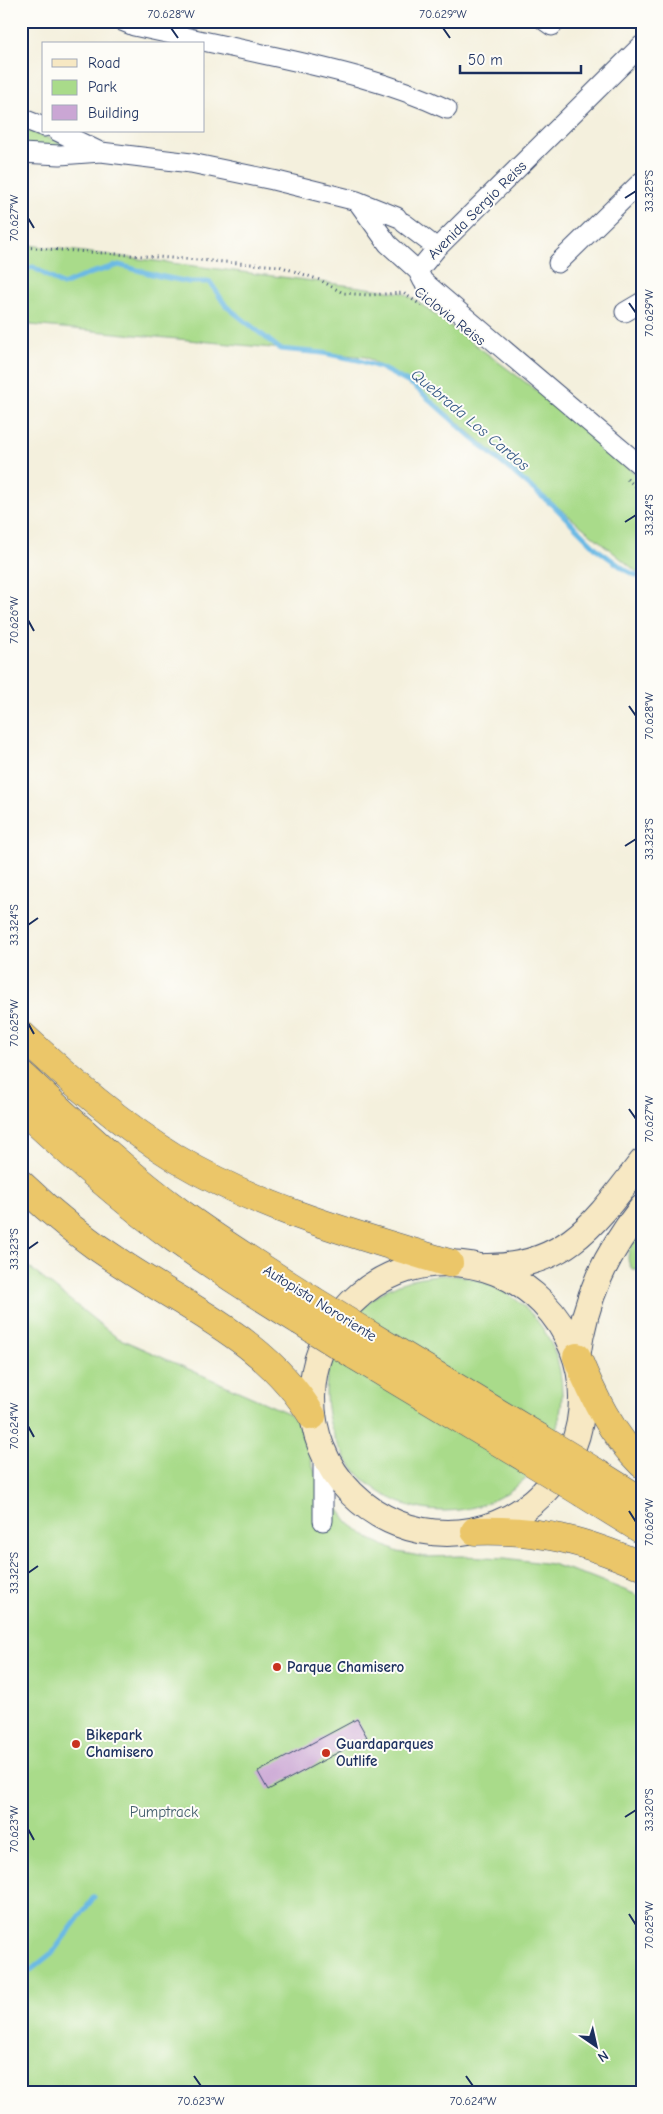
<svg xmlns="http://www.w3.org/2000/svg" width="663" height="2114" font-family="'Comic Neue',sans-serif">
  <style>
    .green { fill: #a9db8a; stroke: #628574 }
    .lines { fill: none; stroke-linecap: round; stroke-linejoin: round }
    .stream { stroke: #6ab9e4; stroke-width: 5 }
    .building { fill: #caa6d4 }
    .street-casing { stroke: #3c4c71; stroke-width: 21 }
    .secondary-casing { stroke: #3c4c71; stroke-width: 28 }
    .highway-casing { stroke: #3c4c71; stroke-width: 29 }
    .path { stroke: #3c4c71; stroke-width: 3; stroke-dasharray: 1 4; stroke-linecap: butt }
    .street { stroke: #fff; stroke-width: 19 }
    .secondary { stroke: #f7e8c3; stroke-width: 26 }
    .highway { stroke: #ebc669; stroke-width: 28 }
    .highway-bridge-casing { stroke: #3c4c71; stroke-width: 29; stroke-linecap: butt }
    .highway-bridge { stroke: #ebc669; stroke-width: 28 }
    .ticks { fill: none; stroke: #1b2f5e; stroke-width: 2 }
    .poi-dot { fill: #c8321e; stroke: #fdfcf7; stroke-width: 2 }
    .labels { text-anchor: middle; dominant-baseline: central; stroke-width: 4; stroke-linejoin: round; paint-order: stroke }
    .street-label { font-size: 15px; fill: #1b2f5e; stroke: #fdfcf7 }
    .poi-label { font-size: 15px; font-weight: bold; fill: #1b2f5e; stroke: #fdfcf7; text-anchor: start }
    .park-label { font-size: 15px; fill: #3e5a69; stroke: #fdfcf7 }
    .water-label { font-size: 16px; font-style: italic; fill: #335886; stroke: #fdfcf7 }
    .neatline { fill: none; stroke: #1b2f5e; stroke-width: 2 }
    .ticks-label { font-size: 12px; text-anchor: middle; fill: #1b2f5e }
  </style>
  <rect width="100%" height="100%" fill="#fdfcf7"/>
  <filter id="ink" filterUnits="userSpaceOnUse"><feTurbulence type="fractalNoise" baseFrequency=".02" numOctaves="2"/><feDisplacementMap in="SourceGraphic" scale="10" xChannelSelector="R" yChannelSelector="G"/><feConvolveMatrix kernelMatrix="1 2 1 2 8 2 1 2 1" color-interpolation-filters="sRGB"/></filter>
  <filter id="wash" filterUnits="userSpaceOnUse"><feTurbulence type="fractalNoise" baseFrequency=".0096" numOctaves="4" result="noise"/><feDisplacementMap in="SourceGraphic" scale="20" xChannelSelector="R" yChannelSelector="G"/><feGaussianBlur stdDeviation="1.12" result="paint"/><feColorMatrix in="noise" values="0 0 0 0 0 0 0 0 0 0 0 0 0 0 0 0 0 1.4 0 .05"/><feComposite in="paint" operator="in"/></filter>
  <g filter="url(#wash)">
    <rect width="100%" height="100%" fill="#f4f0dd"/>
    <path class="green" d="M 21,128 L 73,147 L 21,149 Z
      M 21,244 L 368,288 L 403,293 L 414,299 L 556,405 L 642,480 L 642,576 L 532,486 L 430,398 L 366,357 L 21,324 Z
      M 642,1229 L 642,1269 L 632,1269 C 622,1255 634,1241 642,1229 Z
      M 21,1261 L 116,1337 L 290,1414 L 306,1434 L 312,1465 L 322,1487 L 349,1523 L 370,1539 L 398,1552 L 425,1557 L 462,1556 L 505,1558 L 551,1564 L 589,1576 L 642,1597 L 642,2093 L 21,2093 Z
      M326 1393a118 118 0 1 1 236 0a118 118 0 1 1-236 0Z"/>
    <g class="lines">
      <path class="stream" d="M 21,270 L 33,267 L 63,285 L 88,274 L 119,265 L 159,276 L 189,282 L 210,282 L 226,306 L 280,349 L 323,353 L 358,360 L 381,368 L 413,385 L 471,437 L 557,509 L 598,550 L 627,571 L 642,578
        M 21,1978 L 53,1952 L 94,1897"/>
    </g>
    <g id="blocks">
      <path class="building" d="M 357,1719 L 367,1737 L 268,1790 L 258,1772 Z"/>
    </g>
  </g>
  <g filter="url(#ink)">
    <use href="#blocks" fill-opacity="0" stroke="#3c4c71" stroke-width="1"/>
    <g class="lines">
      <defs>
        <path id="street" d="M 122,21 L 134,26 C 180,36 226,46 272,56 C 332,69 392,83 447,109
          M 545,21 L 552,26
          M 21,118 L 44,127
          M 57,131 L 100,152
          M 21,153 L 60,155 L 101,152 L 191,163 L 273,180 L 357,201 L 397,217
          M 357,201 L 388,244 L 418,271 L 423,281 L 642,467
          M 404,223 L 437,248
          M 558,263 L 642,181
          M 418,271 L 437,248 L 642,45
          M 625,312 L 642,302
          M 323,1454 L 323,1521"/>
        <path id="secondary" d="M312 1398a135 135 0 1 1 270 0a135 135 0 1 1-270 0Z
          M 485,1267 C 567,1268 597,1220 642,1162
          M 577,1357 C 585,1298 605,1255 642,1208"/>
        <path id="highway" d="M 21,1034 C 70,1080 120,1124 177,1159 C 261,1209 356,1235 449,1263
          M 21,1074 C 73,1122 124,1171 181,1213 C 223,1244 267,1271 311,1299
          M 21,1108 C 70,1154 121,1200 175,1239 C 216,1268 257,1295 300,1321
          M 21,1184 C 52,1214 86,1241 122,1264 C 190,1309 269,1343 312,1416
          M 368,1334 L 540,1438
          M 354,1355 L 527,1459
          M 577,1357 C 593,1396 611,1434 642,1464
          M 594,1471 L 642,1501
          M 584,1494 L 642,1530
          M 475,1531 C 539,1529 583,1540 642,1566"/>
      </defs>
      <use href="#street" class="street-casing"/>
      <use href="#secondary" class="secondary-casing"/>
      <use href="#highway" class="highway-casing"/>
      <path class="path" d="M 21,247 L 279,266 L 320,280 L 343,293 L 368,295 L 403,293 L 424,307
        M 627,479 L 642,492"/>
      <use href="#street" class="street"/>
      <use href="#secondary" class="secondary"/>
      <use href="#highway" class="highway"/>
      <defs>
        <path id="highway-bridge" d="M 311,1299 L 368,1334
          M 300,1321 L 354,1355
          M 540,1438 L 594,1471
          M 527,1459 L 584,1494"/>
      </defs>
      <use href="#highway-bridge" class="highway-bridge-casing"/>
      <use href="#highway-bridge" class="highway-bridge"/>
    </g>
  </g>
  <path class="ticks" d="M 171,28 L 178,38M 443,28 L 450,38M 625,198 L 636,191M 28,218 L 34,228M 629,303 L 636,313M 625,522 L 636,515M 28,620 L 34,631M 629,706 L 636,716M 625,846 L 636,839M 28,925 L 38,918M 28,1023 L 34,1034M 629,1109 L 636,1119M 28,1249 L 38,1242M 28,1426 L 34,1437M 629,1511 L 636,1522M 28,1573 L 38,1566M 625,1817 L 636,1810M 28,1829 L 34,1840M 629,1914 L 636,1925M 194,2076 L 201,2086M 466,2076 L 473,2086"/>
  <g class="poi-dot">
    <circle cx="277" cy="1667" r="5"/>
    <circle cx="76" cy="1744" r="5"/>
    <circle cx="326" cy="1753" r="5"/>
  </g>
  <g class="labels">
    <g class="street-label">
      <text transform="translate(477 210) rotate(-45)">Avenida Sergio Reiss</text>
      <text transform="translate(450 316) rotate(38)">Ciclovia Reiss</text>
      <text transform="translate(320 1303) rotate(32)">Autopista Nororiente</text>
    </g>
    <g class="poi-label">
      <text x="287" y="1667">Parque Chamisero</text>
      <text x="86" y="1735">Bikepark<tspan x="86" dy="17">Chamisero</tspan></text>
      <text x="336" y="1744">Guardaparques<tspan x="336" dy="17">Outlife</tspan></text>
    </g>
    <g class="park-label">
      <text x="164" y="1812">Pumptrack</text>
    </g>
    <g class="water-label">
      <text transform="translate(470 420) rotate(40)">Quebrada Los Cardos</text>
    </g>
  </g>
  <rect width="663" height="2114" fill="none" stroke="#fdfcf7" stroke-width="55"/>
  <rect x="42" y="42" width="162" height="90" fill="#fdfcf7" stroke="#a3aaba"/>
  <rect x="52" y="59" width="25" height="8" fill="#f7e8c3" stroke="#a3aaba"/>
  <text x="88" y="68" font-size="15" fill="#1b2f5e">Road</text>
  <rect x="52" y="80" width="25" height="15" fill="#a9db8a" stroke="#a3aaba"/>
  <text x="88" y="92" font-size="15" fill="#1b2f5e">Park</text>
  <rect x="52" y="105" width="25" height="15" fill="#caa6d4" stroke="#a3aaba"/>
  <text x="88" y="118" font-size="15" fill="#1b2f5e">Building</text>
  <g transform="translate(596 2046) rotate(146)" stroke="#fdfcf7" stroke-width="4" paint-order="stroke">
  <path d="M0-4L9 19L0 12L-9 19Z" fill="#1b2f5e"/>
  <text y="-8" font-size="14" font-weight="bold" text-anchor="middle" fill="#1b2f5e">N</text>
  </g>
  <path d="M460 65v8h121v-8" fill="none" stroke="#1b2f5e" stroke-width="2.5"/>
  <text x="468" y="65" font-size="15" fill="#1b2f5e" stroke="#fdfcf7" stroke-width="4" paint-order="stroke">50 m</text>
  <rect x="28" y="28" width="608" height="2058" class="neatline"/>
  <g class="ticks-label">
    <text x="171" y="18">70.628°W</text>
    <text x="443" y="18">70.629°W</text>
    <text transform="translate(649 191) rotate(-90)" y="4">33.325°S</text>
    <text transform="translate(14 218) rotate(-90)" y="4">70.627°W</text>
    <text transform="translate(649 313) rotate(-90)" y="4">70.629°W</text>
    <text transform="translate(649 515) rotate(-90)" y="4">33.324°S</text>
    <text transform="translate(14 620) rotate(-90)" y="4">70.626°W</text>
    <text transform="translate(649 716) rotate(-90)" y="4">70.628°W</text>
    <text transform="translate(649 839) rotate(-90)" y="4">33.323°S</text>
    <text transform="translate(14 925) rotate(-90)" y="4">33.324°S</text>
    <text transform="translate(14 1023) rotate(-90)" y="4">70.625°W</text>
    <text transform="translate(649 1119) rotate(-90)" y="4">70.627°W</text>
    <text transform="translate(14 1249) rotate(-90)" y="4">33.323°S</text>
    <text transform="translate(14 1426) rotate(-90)" y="4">70.624°W</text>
    <text transform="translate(649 1522) rotate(-90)" y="4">70.626°W</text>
    <text transform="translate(14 1573) rotate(-90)" y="4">33.322°S</text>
    <text transform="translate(649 1810) rotate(-90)" y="4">33.320°S</text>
    <text transform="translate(14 1829) rotate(-90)" y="4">70.623°W</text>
    <text transform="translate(649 1925) rotate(-90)" y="4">70.625°W</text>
    <text x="201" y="2105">70.623°W</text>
    <text x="473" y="2105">70.624°W</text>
  </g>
</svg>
